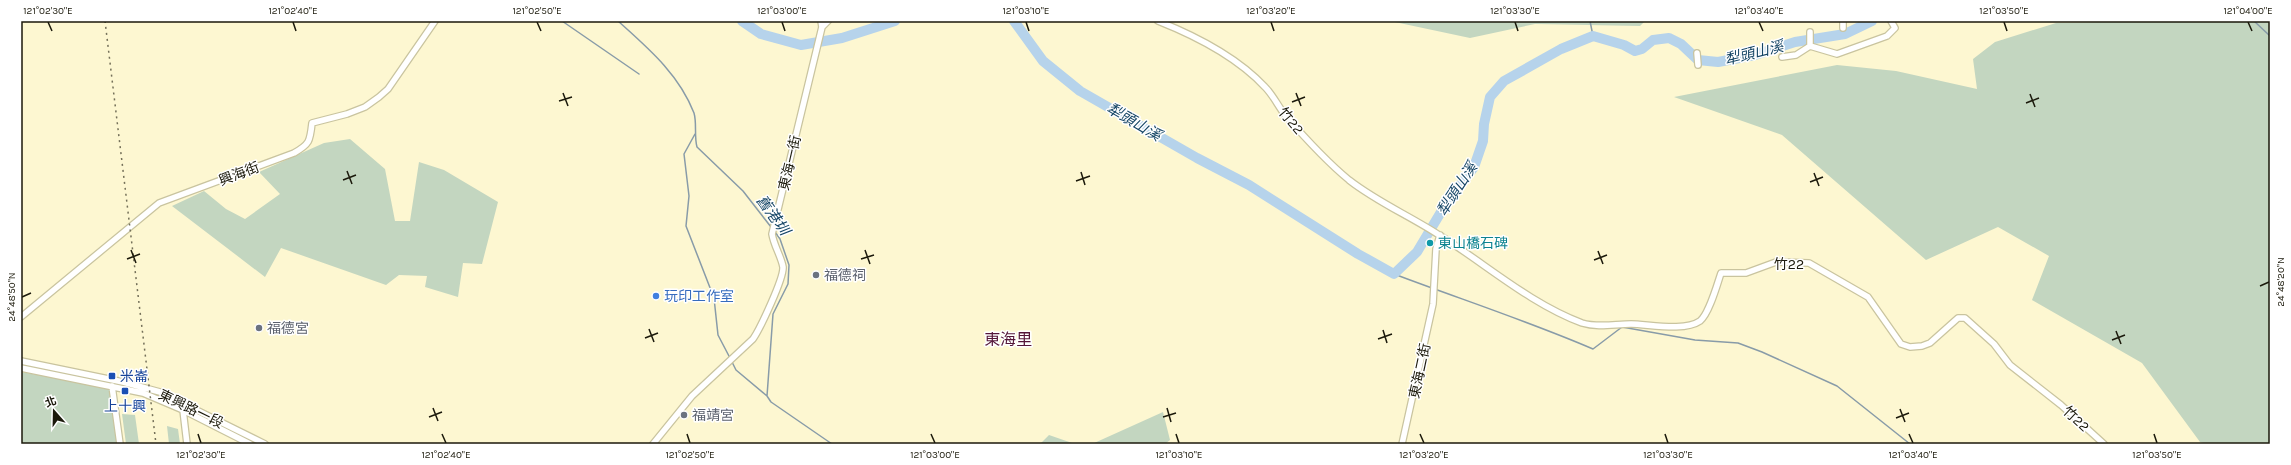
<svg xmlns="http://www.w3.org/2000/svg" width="2291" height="465" font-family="Karla,'Noto Sans TC',sans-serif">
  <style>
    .green { fill: #c3d6c0 }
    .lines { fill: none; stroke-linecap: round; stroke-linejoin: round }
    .stream { stroke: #889ba8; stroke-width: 1.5 }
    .river { stroke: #b6d3eb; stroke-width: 10 }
    .minor-casing { stroke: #c9c49f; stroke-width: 8 }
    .minor { stroke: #fff; stroke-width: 5.5 }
    .rail { stroke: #747059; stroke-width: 1.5; stroke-dasharray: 2 4; stroke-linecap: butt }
    .ticks { fill: none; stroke: #1b190b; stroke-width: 1.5 }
    .culture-dot { fill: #0f9aa8; stroke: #fff; stroke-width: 1.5 }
    .worship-dot { fill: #6b7280; stroke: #fff; stroke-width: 1.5 }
    .shop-dot { fill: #3f7fe0; stroke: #fff; stroke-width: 1.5 }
    .transit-dot { fill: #1a4fb4; stroke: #fff; stroke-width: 1.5 }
    .labels { text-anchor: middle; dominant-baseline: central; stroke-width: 3; stroke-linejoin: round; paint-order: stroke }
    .street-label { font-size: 14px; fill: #1b190b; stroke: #fff }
    .culture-label { font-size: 14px; fill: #0d838f; stroke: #fff; text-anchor: start }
    .worship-label { font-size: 14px; fill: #5b616d; stroke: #fff; text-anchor: start }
    .shop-label { font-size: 14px; fill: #366cbe; stroke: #fff; text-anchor: start }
    .transit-label { font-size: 14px; fill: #164399; stroke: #fff; text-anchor: start }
    .water-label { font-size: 15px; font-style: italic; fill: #154565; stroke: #fff }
    .quarter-label { font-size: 16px; fill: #541639; stroke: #fff }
    .neatline { fill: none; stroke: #1b190b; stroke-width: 1.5 }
    .ticks-label { font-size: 10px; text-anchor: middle; fill: #1b190b }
  </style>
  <rect width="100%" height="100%" fill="#fdf7d1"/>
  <path class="green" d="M 1390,21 L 1645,21 L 1640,26 L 1535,24 L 1470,38 Z
    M 2141,21 L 2270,21 L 2270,444 L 2207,444 L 2200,442 L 2142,363 L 2032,300 L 2049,256 L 1998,227 L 1926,260 L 1782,135 L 1674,97 L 1837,65 L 1896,71 L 1977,89 L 1973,59 L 1995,42 L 2056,23 Z
    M 350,139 L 385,169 L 395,221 L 410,221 L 419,162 L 444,170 L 498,202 L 482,264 L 463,263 L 458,297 L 425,287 L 427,276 L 399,275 L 386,285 L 281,248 L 265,277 L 172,206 L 204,191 L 226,209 L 245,219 L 280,194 L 259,172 L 324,143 Z
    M 21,372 L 111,388 L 117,444 L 21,444 Z
    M 1163,412 L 1170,440 L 1165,444 L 1092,444 Z
    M 122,414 L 135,415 L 139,444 L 126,444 Z
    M 167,426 L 178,429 L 180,444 L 169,444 Z
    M 1049,435 L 1075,444 L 1040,444 Z"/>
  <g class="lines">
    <path class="stream" d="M 562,21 L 639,74
      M 618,21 C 648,48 679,74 694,113 C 697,123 694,136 697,147 L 743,191 L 771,227
      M 1590,21 L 1593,36
      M 2254,21 L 2270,36
      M 695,134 L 684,154 L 689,196 L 686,226 L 714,298 L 718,335 L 730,358
      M 775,232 L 780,239 L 789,265 L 788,284 L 773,314 L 767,396 L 771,402 L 832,444
      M 1394,274 C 1460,299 1528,321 1593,349 L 1622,327 L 1695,340 L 1738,343 L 1762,352 L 1837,386 L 1910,444
      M 732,362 L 736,370 L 767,396"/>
    <path class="river" d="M 742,21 L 761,34 L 801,45 L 842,38 L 895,21
      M 1014,21 L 1043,61 L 1080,91 L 1197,158 L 1249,185 L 1358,254 L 1394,274 L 1417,252 L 1444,207 L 1474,167 L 1483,141 L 1484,124 L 1490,97 L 1504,81 L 1561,49 L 1593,36 L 1624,45 L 1635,51 L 1642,49 L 1653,40 L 1669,38 L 1681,44 L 1698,60 L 1718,62 L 1755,55 L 1795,42 L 1845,34 L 1872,21"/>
    <defs>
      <path id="minor" d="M 1158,21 C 1196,36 1237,57 1265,87 C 1273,95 1278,106 1285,115 C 1305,138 1326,161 1349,180 C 1377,202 1410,216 1439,235 C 1486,264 1529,303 1582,323 C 1598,328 1615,324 1631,324 C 1648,324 1684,332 1700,321 C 1709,314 1717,285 1721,273 L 1746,273 L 1776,262 L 1809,263 L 1868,297 L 1901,344 L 1910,347 L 1922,346 L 1930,343 L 1958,318 L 1965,318 L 1994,344 L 2010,365 L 2061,405 L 2104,444
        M 822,27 L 828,21
        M 1843,28 L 1843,21
        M 1810,46 L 1837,54 L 1887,36 L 1895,28 L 1891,21
        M 1697,53 L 1698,65
        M 1782,57 L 1796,55 L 1810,46 L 1810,32
        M 21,317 L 159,203 L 294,153 C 310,144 310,141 312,123 L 347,114 L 365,107 L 379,97 L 388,89 L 435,21
        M 21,361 L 123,382 L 160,392 L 265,444
        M 21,368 L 143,393 L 183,410 L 250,444
        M 112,386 L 120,444
        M 183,410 L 187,444
        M 653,444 L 692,396 L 753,339 C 760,329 784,278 783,267 C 781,256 774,246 772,234 L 822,27 L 821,21
        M 1402,444 L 1433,304 L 1436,249 L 1440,235"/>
    </defs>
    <use href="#minor" class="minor-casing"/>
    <use href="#minor" class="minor"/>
    <path class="rail" d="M 105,21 L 156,444"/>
  </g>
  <path class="ticks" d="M 48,22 L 52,31M 293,22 L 296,31M 537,22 L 541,31M 782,22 L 785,31M 1026,22 L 1029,31M 1271,22 L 1274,31M 1515,22 L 1518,31M 1759,22 L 1763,31M 2004,22 L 2007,31M 2248,22 L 2252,31M 563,93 L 568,106M 1296,93 L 1301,106M 2030,94 L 2035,107M 559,101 L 572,97M 1292,102 L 1305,97M 2026,103 L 2039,98M 347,171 L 352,184M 1081,172 L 1085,185M 1814,173 L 1819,186M 343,180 L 356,175M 1076,181 L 1090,176M 1810,182 L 1823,177M 131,250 L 136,263M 865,250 L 870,264M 1598,251 L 1603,264M 127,259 L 140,254M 861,259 L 874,255M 1594,260 L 1607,255M 2260,286 L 2269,282M 22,297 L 31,293M 649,329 L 654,342M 1383,330 L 1387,343M 2116,331 L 2121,344M 645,338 L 658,333M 1378,339 L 1392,334M 2112,340 L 2125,335M 433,408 L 438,421M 1167,408 L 1171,422M 1900,409 L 1905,422M 429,417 L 442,412M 1163,417 L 1176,413M 1896,418 L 1909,413M 198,434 L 201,443M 442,434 L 446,443M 687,434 L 690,443M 931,434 L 935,443M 1176,434 L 1179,443M 1420,434 L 1424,443M 1665,434 L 1668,443M 1909,434 L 1913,443M 2154,434 L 2157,443"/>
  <circle class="culture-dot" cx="1430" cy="243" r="4"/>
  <g class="worship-dot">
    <circle cx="816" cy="275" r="4"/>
    <circle cx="259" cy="328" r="4"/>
    <circle cx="684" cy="415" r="4"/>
  </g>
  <circle class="shop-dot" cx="656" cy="296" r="4"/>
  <g class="transit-dot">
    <rect x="108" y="372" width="8" height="8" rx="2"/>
    <rect x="121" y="387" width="8" height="8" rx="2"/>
  </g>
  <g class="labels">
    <g class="street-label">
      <text transform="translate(1291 121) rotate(50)">竹22</text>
      <text transform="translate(790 163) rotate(-77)">東海一街</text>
      <text transform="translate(239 174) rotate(-21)">興海街</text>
      <text x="1789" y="264">竹22</text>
      <text transform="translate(1420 371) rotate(-78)">東海二街</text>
      <text transform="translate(191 409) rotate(26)">東興路一段</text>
      <text transform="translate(2076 419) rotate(43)">竹22</text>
    </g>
    <g class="culture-label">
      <text x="1438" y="243">東山橋石碑</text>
    </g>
    <g class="worship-label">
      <text x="824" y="275">福德祠</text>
      <text x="267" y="328">福德宮</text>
      <text x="692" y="415">福靖宮</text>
    </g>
    <g class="shop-label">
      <text x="664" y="296">玩印工作室</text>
    </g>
    <g class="transit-label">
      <text x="120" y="376">米崙</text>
      <text x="125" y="406" text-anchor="middle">上十興</text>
    </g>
    <g class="water-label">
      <text transform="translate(1754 53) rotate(-14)">犁頭山溪</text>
      <text transform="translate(1134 122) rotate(30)">犁頭山溪</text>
      <text transform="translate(1457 189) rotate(-57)">犁頭山溪</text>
      <text transform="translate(773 215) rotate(54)">舊港圳</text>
    </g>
    <g class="quarter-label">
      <text x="1008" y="339">東海里</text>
    </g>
  </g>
  <rect width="2291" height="465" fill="none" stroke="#ffffff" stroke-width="44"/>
  <g transform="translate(54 411) rotate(340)" stroke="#ffffff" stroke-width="3" paint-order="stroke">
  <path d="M0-3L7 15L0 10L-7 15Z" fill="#1b190b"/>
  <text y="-6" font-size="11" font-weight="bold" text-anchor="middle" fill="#1b190b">北</text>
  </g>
  <rect x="22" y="22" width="2247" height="421" class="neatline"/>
  <g class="ticks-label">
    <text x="48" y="14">121°02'30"E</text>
    <text x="293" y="14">121°02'40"E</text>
    <text x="537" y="14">121°02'50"E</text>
    <text x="782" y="14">121°03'00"E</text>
    <text x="1026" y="14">121°03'10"E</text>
    <text x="1271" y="14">121°03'20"E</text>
    <text x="1515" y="14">121°03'30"E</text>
    <text x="1759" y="14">121°03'40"E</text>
    <text x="2004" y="14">121°03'50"E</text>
    <text x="2248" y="14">121°04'00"E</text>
    <text transform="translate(2280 282) rotate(-90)" y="4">24°48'20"N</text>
    <text transform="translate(11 297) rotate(-90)" y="4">24°48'50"N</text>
    <text x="201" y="458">121°02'30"E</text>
    <text x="446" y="458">121°02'40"E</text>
    <text x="690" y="458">121°02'50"E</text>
    <text x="935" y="458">121°03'00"E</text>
    <text x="1179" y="458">121°03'10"E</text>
    <text x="1424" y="458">121°03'20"E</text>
    <text x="1668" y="458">121°03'30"E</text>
    <text x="1913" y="458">121°03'40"E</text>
    <text x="2157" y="458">121°03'50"E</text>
  </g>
</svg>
